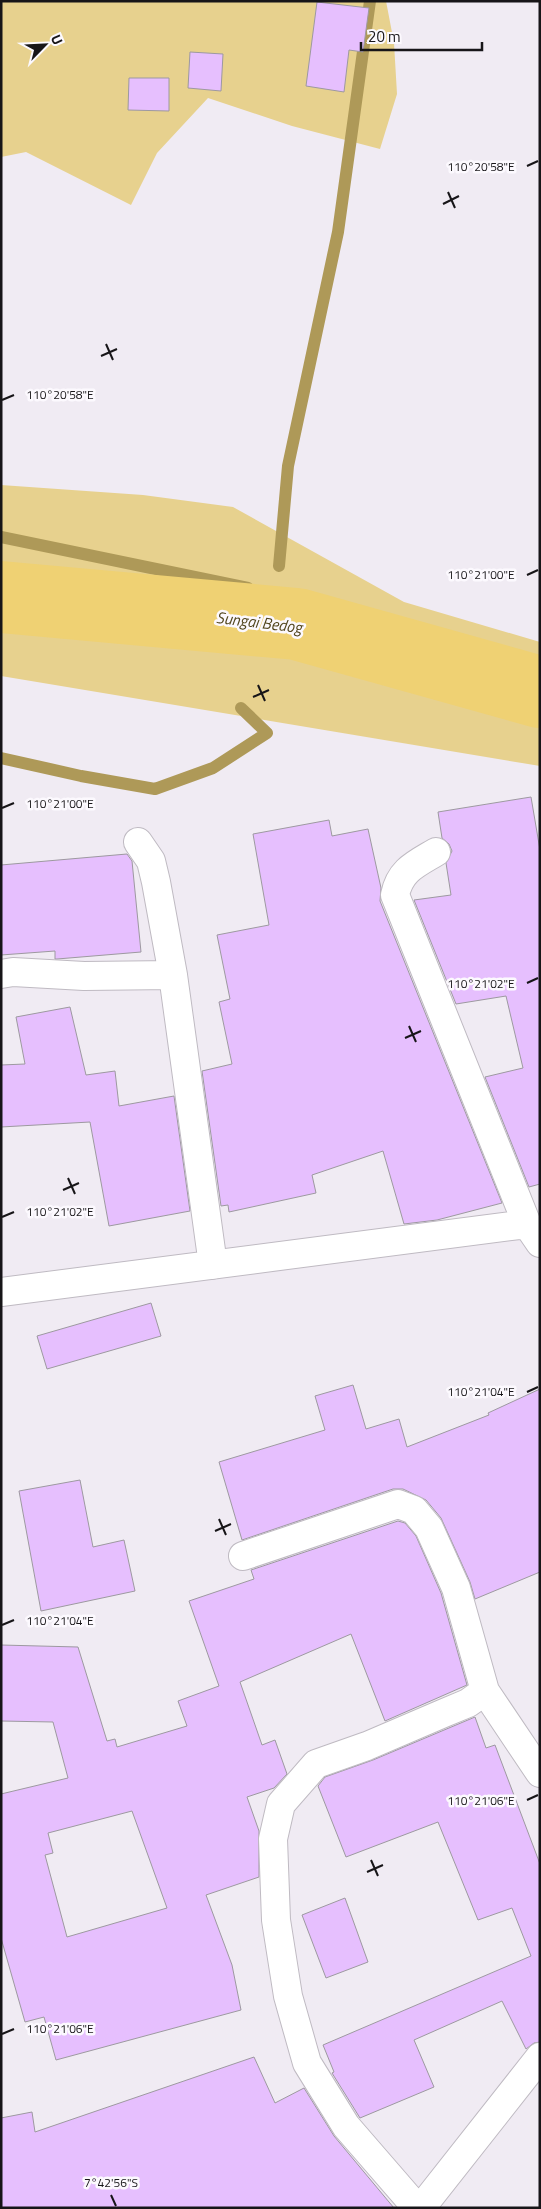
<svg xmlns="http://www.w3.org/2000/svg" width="541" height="2209" font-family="'Titillium Web',sans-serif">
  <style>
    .green { fill: #e7d18e }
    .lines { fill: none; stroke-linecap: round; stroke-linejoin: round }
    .stream { stroke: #ae9958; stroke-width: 12 }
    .river { stroke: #efd173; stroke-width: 72 }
    .building { fill: #e6bffe; stroke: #9d99a0; fill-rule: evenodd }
    .street-casing { stroke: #bfbac2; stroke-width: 30 }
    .street { stroke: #fff; stroke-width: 28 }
    .ticks { fill: none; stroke: #171518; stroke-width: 2 }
    .labels { text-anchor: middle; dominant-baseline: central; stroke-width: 5; stroke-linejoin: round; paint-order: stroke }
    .water-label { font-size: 16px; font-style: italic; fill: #52461e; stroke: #fcf9fe }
    .ticks-label { font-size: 12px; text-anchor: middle; fill: #171518; stroke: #fcf9fe; stroke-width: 5; stroke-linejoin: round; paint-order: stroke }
  </style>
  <rect width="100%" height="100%" fill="#f0ebf3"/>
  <path class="green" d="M 1,1 L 386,1 L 394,43 L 397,94 L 380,149 L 292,126 L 208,98 L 157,153 L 131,205 L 26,152 L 1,157 Z
    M 1,485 L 143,495 L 233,507 L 404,602 L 540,642 L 540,766 L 1,676 Z"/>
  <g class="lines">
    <path class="stream" d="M 1,537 L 248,588
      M 279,566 L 288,466 L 338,232 L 370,1
      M 1,758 L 81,776 L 155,789 L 213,768 L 267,733 L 241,708"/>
    <path class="river" d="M 1,597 L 297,624 L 540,692"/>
  </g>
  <path class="building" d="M 317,2 L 369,8 L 363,52 L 349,50 L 344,92 L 306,86 Z
    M 190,52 L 223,54 L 221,91 L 188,88 Z
    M 129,78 L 169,78 L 169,111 L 128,110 Z
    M 531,797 L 540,850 L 540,1184 L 529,1187 L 485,1077 L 523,1068 L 506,996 L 456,1004 L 414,900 L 451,895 L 446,863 L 452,851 L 449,844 L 442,838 L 438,812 Z
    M 329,820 L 332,836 L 368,829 L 381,888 L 380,901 L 502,1203 L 437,1220 L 404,1224 L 383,1151 L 312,1175 L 316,1193 L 229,1212 L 228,1205 L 221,1206 L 202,1071 L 232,1064 L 219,1002 L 230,999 L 217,935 L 269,925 L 253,834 Z
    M 127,854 L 132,861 L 141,952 L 57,959 L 55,959 L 55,951 L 1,955 L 1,865 Z
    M 70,1007 L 86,1075 L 115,1071 L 119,1106 L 174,1096 L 190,1211 L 109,1226 L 90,1122 L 1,1127 L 1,1065 L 25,1064 L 16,1017 Z
    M 151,1303 L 161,1336 L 47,1369 L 37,1336 Z
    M 353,1385 L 366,1429 L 399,1419 L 407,1447 L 489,1415 L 488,1413 L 540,1389 L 540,1572 L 475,1599 L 470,1582 L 441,1518 L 426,1500 L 403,1489 L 393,1489 L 242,1540 L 219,1462 L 325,1430 L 315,1396 Z
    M 80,1480 L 93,1547 L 124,1540 L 135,1591 L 41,1611 L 19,1491 Z
    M 398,1521 L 405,1523 L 416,1536 L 441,1593 L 467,1685 L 385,1721 L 351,1634 L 240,1682 L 262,1745 L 275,1740 L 287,1774 L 274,1788 L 247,1797 L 259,1831 L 259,1877 L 206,1895 L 232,1965 L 241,2010 L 56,2060 L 44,2017 L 25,2022 L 1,1938 L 1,1794 L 68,1778 L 53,1722 L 1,1721 L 1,1645 L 78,1647 L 107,1741 L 115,1739 L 117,1747 L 187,1726 L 178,1701 L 219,1686 L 189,1601 L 254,1579 L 251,1570 ZM 132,1811 L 167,1908 L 67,1937 L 45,1855 L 53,1853 L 48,1833 Z
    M 475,1717 L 486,1748 L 495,1745 L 540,1864 L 540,2042 L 534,2043 L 526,2049 L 502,2001 L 414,2040 L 434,2087 L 360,2118 L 332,2073 L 334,2072 L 323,2045 L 531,1956 L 512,1908 L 478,1920 L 438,1822 L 346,1857 L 318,1786 L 325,1777 L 373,1760 Z
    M 345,1898 L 368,1962 L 326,1978 L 302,1915 Z
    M 254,2057 L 275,2103 L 304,2088 L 334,2136 L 394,2208 L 1,2208 L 1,2118 L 32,2112 L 35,2132 Z"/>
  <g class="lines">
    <defs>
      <path id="street" d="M 138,842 L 151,861 L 156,882 L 173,975 L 213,1265
        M 436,852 C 416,864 400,870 395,895 L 527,1224
        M 1,974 L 13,972 L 84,976 L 173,975
        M 1,1292 L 527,1224 L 540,1243
        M 243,1556 L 398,1504 L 414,1510 L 429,1528 L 456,1588 L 485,1691
        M 417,2208 L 346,2126 L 307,2063 L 288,1996 L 276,1920 L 273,1839 L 281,1804 L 316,1764 L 367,1746 L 444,1713 L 468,1703 L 485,1691 L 540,1773
        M 421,2208 L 540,2057"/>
    </defs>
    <use href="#street" class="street-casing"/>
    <use href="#street" class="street"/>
  </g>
  <path class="ticks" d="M 527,166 L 538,161M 448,192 L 455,208M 443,204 L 459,196M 106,344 L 113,360M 101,356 L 117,349M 2,400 L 14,395M 527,575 L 538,570M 258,685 L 265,701M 253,697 L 269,690M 2,808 L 14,803M 527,983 L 538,978M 409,1026 L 416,1042M 405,1038 L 421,1031M 68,1178 L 75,1194M 63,1190 L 79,1183M 2,1217 L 14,1212M 527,1392 L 538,1387M 219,1519 L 226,1535M 215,1531 L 231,1524M 2,1625 L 14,1620M 527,1800 L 538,1795M 371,1860 L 378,1876M 367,1872 L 383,1865M 2,2034 L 14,2029M 111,2195 L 116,2206"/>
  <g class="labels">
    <g class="water-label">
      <text transform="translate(259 622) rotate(7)">Sungai Bedog</text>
    </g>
  </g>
  <g class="ticks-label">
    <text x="481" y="171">110°20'58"E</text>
    <text x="60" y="399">110°20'58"E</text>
    <text x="481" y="579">110°21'00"E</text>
    <text x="60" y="808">110°21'00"E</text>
    <text x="481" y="988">110°21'02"E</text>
    <text x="60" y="1216">110°21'02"E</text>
    <text x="481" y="1396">110°21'04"E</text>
    <text x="60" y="1625">110°21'04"E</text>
    <text x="481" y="1805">110°21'06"E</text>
    <text x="60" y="2033">110°21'06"E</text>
    <text x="111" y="2187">7°42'56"S</text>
  </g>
  <rect width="541" height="2209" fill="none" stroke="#171518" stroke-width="5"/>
  <g transform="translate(45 45) rotate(66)" stroke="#fcf9fe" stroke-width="4" paint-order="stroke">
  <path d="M0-4L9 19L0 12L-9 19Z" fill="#171518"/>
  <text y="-8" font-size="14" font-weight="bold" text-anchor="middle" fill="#171518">U</text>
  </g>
  <path d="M361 42v8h121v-8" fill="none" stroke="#171518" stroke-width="2.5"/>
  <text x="368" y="42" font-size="15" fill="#171518" stroke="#fcf9fe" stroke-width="4" paint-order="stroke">20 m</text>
</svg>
